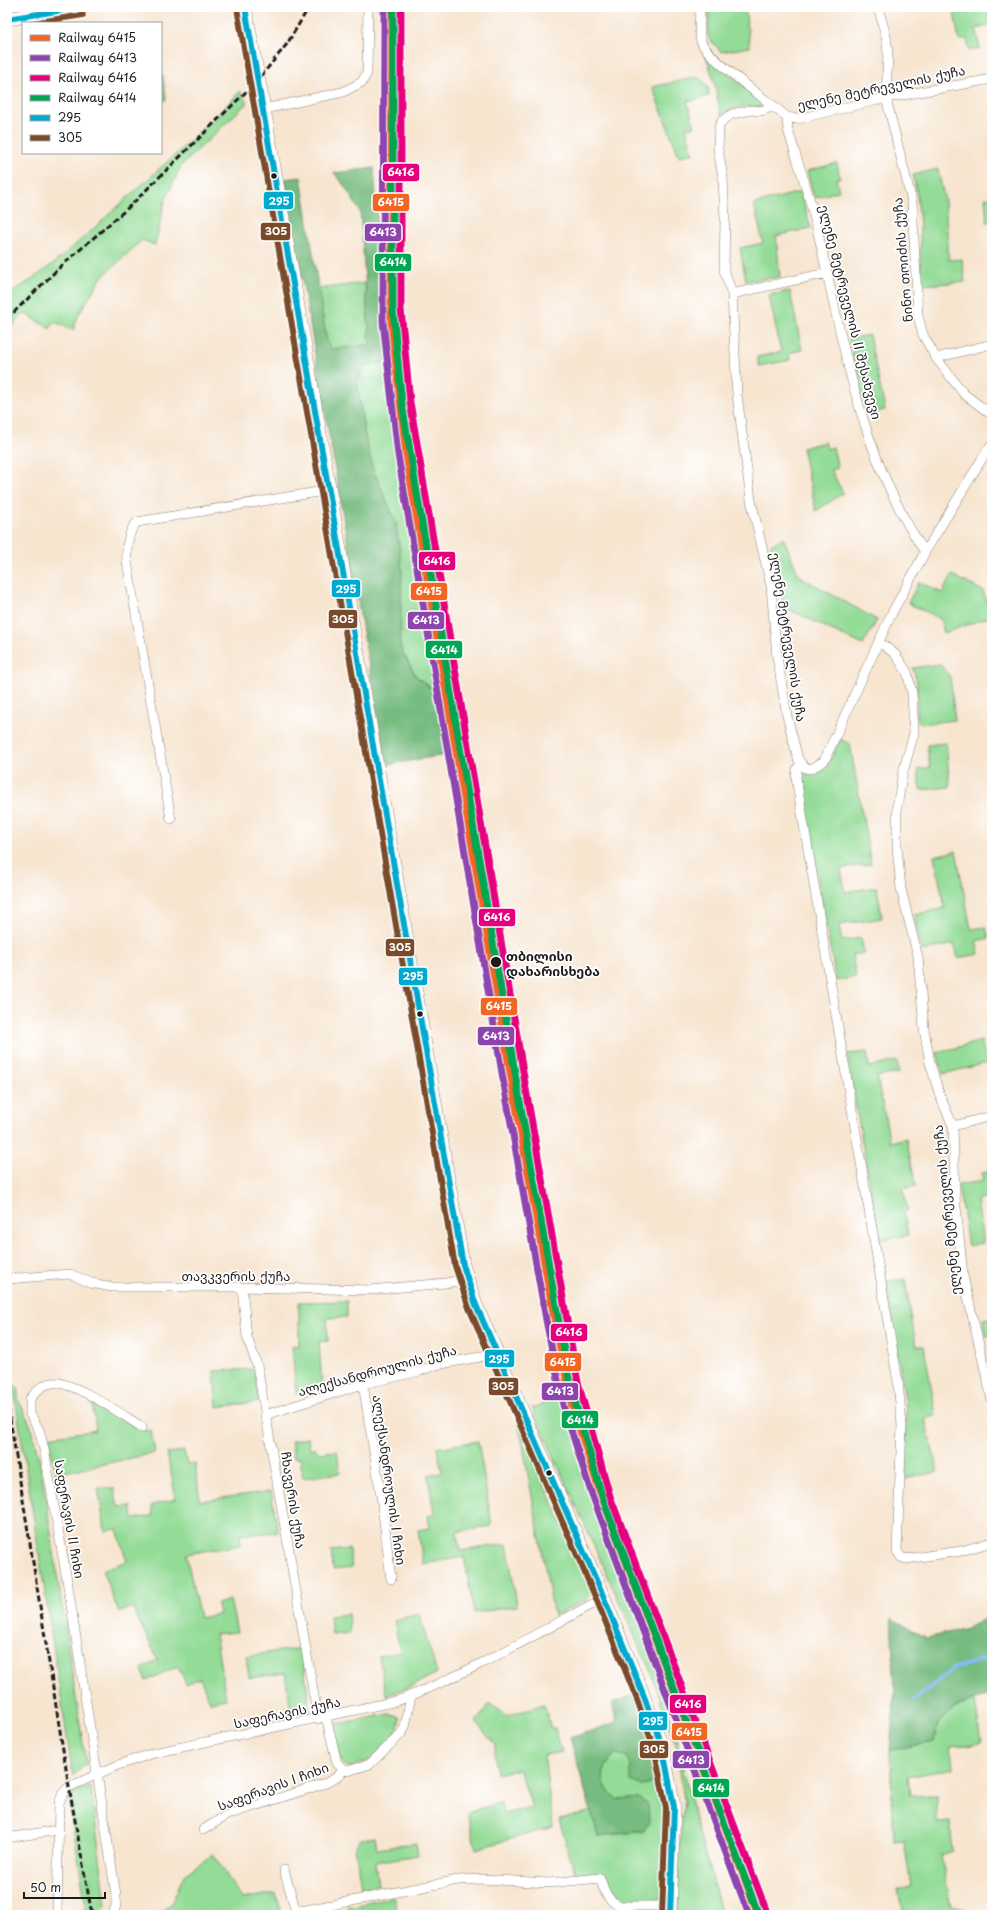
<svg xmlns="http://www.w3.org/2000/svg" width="999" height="1922" font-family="'Playpen Sans','Noto Sans Georgian',sans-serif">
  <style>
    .green { fill: #93db96; stroke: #587c59 }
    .forest { fill: #76bb7f; stroke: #496c4e }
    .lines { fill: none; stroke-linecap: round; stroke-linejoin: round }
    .stream { stroke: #85bcf5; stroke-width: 3.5 }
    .street-casing { stroke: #8a8076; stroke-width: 10 }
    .secondary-casing { stroke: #8a8076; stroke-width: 14 }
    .street { stroke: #fff; stroke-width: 9 }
    .secondary { stroke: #fff; stroke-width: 13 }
    .rail { stroke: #1c1c1c; stroke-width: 3; stroke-dasharray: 6 3; stroke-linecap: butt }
    .bus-1-casing { stroke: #fff; stroke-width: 9 }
    .bus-2-casing { stroke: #fff; stroke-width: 9 }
    .bus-1 { stroke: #00a9ce; stroke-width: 6 }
    .bus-2 { stroke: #7a4b2a; stroke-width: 6 }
    .rail-1-casing { stroke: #fff; stroke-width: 10 }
    .rail-2-casing { stroke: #fff; stroke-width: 10 }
    .rail-3-casing { stroke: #fff; stroke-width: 10 }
    .rail-4-casing { stroke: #fff; stroke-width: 10 }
    .rail-1 { stroke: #f26522; stroke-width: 7 }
    .rail-2 { stroke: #8e44ad; stroke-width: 7 }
    .rail-3 { stroke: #e5007d; stroke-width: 7 }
    .rail-4 { stroke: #00a651; stroke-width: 7 }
    .bus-dot { fill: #1c1c1c; stroke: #fff; stroke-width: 1.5 }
    .labels { text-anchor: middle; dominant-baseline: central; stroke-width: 3.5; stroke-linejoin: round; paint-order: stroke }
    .street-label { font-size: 13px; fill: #1c1c1c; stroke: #fff }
    .stop-label { font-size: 13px; font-weight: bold; fill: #1c1c1c; stroke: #fff; text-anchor: start }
    .line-badge { stroke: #fff; stroke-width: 1.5 }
    .badge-label { font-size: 11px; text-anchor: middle; font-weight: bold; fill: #fff }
  </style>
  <rect width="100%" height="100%" fill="#fff"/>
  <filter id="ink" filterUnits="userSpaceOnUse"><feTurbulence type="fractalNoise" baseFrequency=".025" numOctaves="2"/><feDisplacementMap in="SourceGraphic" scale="8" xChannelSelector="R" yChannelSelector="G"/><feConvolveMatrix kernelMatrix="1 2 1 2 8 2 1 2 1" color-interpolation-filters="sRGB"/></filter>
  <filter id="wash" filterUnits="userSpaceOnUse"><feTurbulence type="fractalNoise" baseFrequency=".012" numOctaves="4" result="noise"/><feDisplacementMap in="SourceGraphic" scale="16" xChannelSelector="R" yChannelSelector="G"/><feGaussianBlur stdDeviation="0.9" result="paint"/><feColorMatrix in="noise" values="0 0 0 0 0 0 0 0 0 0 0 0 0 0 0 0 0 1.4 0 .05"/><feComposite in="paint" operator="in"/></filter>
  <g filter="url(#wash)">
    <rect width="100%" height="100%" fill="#f7e5d0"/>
    <path class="green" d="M 709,7 L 745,7 L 750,47 L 721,52 L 708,37 Z
      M 953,7 L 987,7 L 991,25 L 976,29 L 980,48 L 969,51 L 967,39 L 959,40 Z
      M 706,56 L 765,103 L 764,107 C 748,106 735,105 721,115 L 714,81 Z
      M 161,75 L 163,75 L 166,100 L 161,101 Z
      M 697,77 C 706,81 709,87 709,96 L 687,102 L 695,126 L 686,128 L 693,154 L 679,156 L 652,87 Z
      M 240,91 L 247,103 L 181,166 L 165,201 L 155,245 L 142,240 L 101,278 L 79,314 L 73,330 L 54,322 L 50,329 L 24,313 L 7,332 L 7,295 C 53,269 88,233 127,198 C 166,163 204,130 240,91 Z
      M 837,163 L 840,178 L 836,179 L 839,191 L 814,198 L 807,171 Z
      M 938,169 L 945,202 L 949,260 L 962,259 L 965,282 L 921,285 C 920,249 922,211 913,175 Z
      M 800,192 L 811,228 L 776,236 L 780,277 L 746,281 L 740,248 L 763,243 L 754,204 Z
      M 985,198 L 992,198 L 992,222 L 987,222 Z
      M 365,283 L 370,345 L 330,349 L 326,337 L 318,289 Z
      M 790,291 L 802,350 L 789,353 L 790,360 L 759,366 L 757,357 L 781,352 L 769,295 Z
      M 869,335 L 885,410 L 866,414 L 849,339 Z
      M 387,361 L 412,524 L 443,698 L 415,675 L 400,647 L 401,632 L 396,523 L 373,470 L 364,432 L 357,383 L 364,366 Z
      M 825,442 L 827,449 L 833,447 L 838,468 L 831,470 L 843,493 L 816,511 L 802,448 Z
      M 783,537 L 799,576 L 877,620 L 863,645 L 784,607 L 771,545 Z
      M 952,575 L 983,591 L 992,616 L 944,633 L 940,619 L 908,603 L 919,582 L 942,593 Z
      M 940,664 L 950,677 L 955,720 L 920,724 L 917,717 L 917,682 L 913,668 Z
      M 840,739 L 850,744 L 871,864 L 841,869 L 845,892 L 877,887 L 882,918 L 839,925 L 842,941 L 861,938 L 864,953 L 852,955 L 856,977 L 836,981 L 800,779 L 803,772 C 824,783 833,754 840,739 Z
      M 946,743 L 950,787 L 920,790 L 918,769 L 930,768 L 927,745 Z
      M 956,851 L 971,929 L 986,927 L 989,938 L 976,941 L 979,954 L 958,958 L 954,944 L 921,951 L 914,915 L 945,908 L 934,856 Z
      M 981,1041 L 987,1063 L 943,1074 L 937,1053 Z
      M 867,1052 L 869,1067 L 897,1061 L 899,1073 L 877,1077 L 890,1142 L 906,1138 L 916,1186 L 903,1189 L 908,1210 L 904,1212 L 908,1235 L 879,1240 L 847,1054 Z
      M 992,1171 L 992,1198 L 977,1200 L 983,1243 L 968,1246 L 958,1185 L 983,1181 L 982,1173 Z
      M 905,1279 L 916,1346 L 924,1346 L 936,1415 L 925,1419 L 938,1472 L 905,1479 L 906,1406 L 886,1281 Z
      M 347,1301 L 347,1317 L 327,1318 L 328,1341 L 319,1342 L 322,1386 L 296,1394 L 292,1345 L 299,1346 L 299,1302 Z
      M 992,1317 L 992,1335 L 986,1336 L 983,1319 Z
      M 254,1369 L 259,1402 L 217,1407 L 214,1371 Z
      M 13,1384 L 19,1389 L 18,1399 L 30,1424 L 41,1467 L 86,1764 L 73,1776 Z
      M 562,1397 L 599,1509 L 639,1617 L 675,1731 L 694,1815 L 722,1915 L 677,1915 L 679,1847 L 684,1800 L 677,1749 L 649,1668 L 532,1408 Z
      M 92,1401 C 100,1405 108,1408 115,1413 C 126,1419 137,1434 151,1430 L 155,1453 L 56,1474 L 48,1437 L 96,1430 Z
      M 519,1425 L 592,1592 L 588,1599 L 554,1616 Z
      M 308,1438 L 310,1449 L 315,1448 L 319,1453 L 337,1451 L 340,1473 L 303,1478 L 300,1458 L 294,1458 L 291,1441 Z
      M 478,1441 L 492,1526 L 457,1532 L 460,1551 L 507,1544 L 517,1606 L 474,1613 L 464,1557 L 423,1564 L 418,1530 L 430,1528 L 428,1516 L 434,1514 L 428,1475 L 442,1473 L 437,1448 Z
      M 184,1451 L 187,1464 L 195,1463 L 200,1501 L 271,1491 L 278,1532 L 240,1535 L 241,1545 L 186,1554 L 200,1618 L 219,1614 L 217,1604 L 230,1600 L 237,1632 L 215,1634 L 226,1699 L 210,1702 L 200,1678 L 186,1684 L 178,1666 L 146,1681 L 142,1669 L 158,1660 L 132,1607 L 119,1613 L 102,1570 L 127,1561 L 117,1529 L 105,1531 L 98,1488 L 114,1488 L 118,1507 L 131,1506 L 133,1519 L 153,1516 L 152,1505 L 176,1499 L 167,1453 Z
      M 349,1549 L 352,1568 L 333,1570 L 331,1551 Z
      M 348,1614 L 350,1633 L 332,1635 L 330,1616 Z
      M 419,1614 L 437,1673 L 407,1688 L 386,1695 L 379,1656 L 400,1652 L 394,1620 Z
      M 301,1648 L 311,1714 L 292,1717 L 285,1673 L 249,1678 L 246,1656 Z
      M 975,1699 L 981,1743 L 951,1747 L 953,1768 L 908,1777 L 910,1796 L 936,1795 L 937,1823 L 950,1822 L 953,1851 L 941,1855 L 951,1906 L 965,1909 L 967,1915 L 903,1915 L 898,1890 L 911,1887 L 904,1841 L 894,1842 L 890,1750 L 934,1742 L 938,1723 L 955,1708 Z
      M 490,1703 L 507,1716 L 544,1704 L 551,1728 L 555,1728 L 562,1752 L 544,1755 L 553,1827 L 476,1849 L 467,1813 L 501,1802 L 503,1814 L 532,1807 L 519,1769 L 496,1774 L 495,1745 L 476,1722 Z
      M 389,1714 L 396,1715 L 400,1718 L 397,1732 L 372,1759 L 351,1768 L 342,1764 L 332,1725 Z
      M 616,1754 L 626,1756 L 642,1786 L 662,1781 L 664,1801 L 661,1900 C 630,1901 616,1910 606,1875 L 576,1876 L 559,1820 L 592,1811 L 598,1836 L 644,1831 L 618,1800 L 609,1793 L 602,1778 L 607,1761 Z
      M 89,1786 L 91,1787 L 106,1905 C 102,1911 95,1915 87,1914 L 69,1801 L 74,1792 Z
      M 375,1837 L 377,1849 L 416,1843 L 418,1855 L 375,1862 L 378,1885 L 361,1888 L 355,1847 L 361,1839 Z
      M 213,1854 L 242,1899 L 276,1893 L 282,1915 L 156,1915 L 171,1904 L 184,1875 Z
      M 394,1897 L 397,1915 L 349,1915 L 348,1907 Z"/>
    <path class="forest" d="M 374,168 L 387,361 L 364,366 L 357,383 L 364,432 L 373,470 L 396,523 L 402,570 L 400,647 L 415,675 L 443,698 L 453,756 L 445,755 L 386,765 L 285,179 L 301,177 L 326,337 L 330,349 L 370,345 L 360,211 C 351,198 345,184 334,173 Z
      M 992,1615 L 992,1695 L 975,1699 L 955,1708 L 938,1723 L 934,1742 L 890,1750 L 895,1690 L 891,1618 L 927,1638 L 967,1628 Z
      M 637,1694 L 655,1752 L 662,1781 L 642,1786 L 631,1781 L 631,1766 L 626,1756 L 616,1754 C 598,1769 599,1786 618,1800 L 638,1798 L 648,1805 L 649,1821 L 644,1831 L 598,1836 L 570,1738 L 617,1722 L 612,1703 Z"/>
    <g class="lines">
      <path class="stream" d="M 914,1700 L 954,1668 L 992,1657"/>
    </g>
  </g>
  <g filter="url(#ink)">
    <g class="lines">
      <defs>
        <path id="street" d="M 700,7 C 700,17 698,31 701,41 C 705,57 771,103 787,117 L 797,119 L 886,98 L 992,79
          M 878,7 L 886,36 L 888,53 L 886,98 L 912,202 L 918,316 L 923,335 L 936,358 L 964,394 L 992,415
          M 774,106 L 761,111 L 751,110 L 732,114 L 722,121 L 719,127 L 718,149 L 723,178 L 725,219 L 724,270 L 732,294 L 737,395 L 751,500 L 771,586 L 777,657 L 787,716 L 798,759 L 805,768 L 811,769 L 824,761 L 892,613 L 925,552 L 985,454 L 992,445
          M 264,109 L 343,92 L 362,82 L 367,73 L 368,7
          M 787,117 L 788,130 C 797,160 808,190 815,220 C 842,333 858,454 925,552
          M 732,294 L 827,273
          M 936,358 L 992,344
          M 879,642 L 895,654 L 907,672 L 912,693 L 914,733 L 903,772 L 897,807 L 897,847 L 901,889 L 918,957 L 924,1029 L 930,1063 L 940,1096 L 953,1126 L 955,1197 L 963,1276 L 992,1400
          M 801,763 L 797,769 L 796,778 L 898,1382 L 902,1425 L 897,1551 L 901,1557 L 906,1559 L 961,1551 L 992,1542
          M 171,819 L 127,561 C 126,547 127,533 137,522 L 330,490
          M 953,1126 L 992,1116
          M 7,1279 L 70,1274 L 91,1283 L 112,1287 L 242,1287 L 370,1290 L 446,1283 L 467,1279
          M 242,1287 L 247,1337 L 257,1365 L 318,1719
          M 363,1384 L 381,1496 L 391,1579
          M 265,1415 L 363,1384 L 420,1371 L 435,1365 L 480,1357 L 496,1350
          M 326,1717 L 337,1763 L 344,1770
          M 344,1770 L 348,1771 L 370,1764 L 401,1734 L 405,1727 L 411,1696
          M 203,1830 L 227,1815 L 326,1783 L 334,1779 L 344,1770
          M 7,1838 L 58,1830
          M 284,1870 L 295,1908 L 301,1911 L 458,1880 L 482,1879 L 548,1883 L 600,1878 C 604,1891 607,1901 621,1906 L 671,1906
          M 57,1915 L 59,1803 L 63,1793 L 69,1787 L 118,1765 L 154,1753 L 397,1701 C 468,1674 536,1634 604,1598
          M 113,1915 L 116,1905 L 116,1895 L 67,1580 L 44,1449 L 39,1430 L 30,1414 L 30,1399 C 36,1392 42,1384 52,1383 C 71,1379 124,1416 142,1427"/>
        <path id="secondary" d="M 245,7 L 264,109 L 463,1265 L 476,1305 L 604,1598 L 645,1699 L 663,1750 L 674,1807 L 670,1915
          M 7,19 L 82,7"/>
      </defs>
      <use href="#street" class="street-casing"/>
      <use href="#secondary" class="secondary-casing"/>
      <use href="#street" class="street"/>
      <use href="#secondary" class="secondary"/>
      <path class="rail" d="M 391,130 L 400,56
        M 7,319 L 59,268 L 130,206 L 258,80 L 287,44 L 309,7
        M 7,1400 L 69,1787 L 92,1915
        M 627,1565 L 663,1633"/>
      <defs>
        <path id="bus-1" d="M 245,7 L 463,1265 L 476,1305 L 604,1598 L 645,1699 L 663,1750 L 674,1807 L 670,1915
          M 7,19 L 82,7"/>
        <path id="bus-2" d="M 237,8 L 455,1266 L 469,1308 L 597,1601 L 638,1702 L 655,1752 L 666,1808 L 662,1915
          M 33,23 L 83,15"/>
      </defs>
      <use href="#bus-1" class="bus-1-casing"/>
      <use href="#bus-2" class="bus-2-casing"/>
      <use href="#bus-1" class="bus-1"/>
      <use href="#bus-2" class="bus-2"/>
      <defs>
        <path id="rail-1" d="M 392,7 L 391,321 L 406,454 L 511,1078 L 554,1318 L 571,1403 L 598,1487 L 758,1915"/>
        <path id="rail-2" d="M 384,7 L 383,321 L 398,455 L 503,1079 L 546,1320 L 563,1405 L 590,1489 L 749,1915"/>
        <path id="rail-3" d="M 401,7 L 401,309 L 410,402 L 526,1089 L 578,1382 L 610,1496 L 768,1915"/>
        <path id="rail-4" d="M 393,7 L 393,309 L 402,403 L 518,1090 L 570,1384 L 603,1499 L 759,1915"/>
      </defs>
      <use href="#rail-1" class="rail-1-casing"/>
      <use href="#rail-2" class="rail-2-casing"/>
      <use href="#rail-3" class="rail-3-casing"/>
      <use href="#rail-4" class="rail-4-casing"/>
      <use href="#rail-1" class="rail-1"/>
      <use href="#rail-2" class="rail-2"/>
      <use href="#rail-3" class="rail-3"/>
      <use href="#rail-4" class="rail-4"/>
    </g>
  </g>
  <g class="bus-dot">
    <circle cx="274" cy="176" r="3.5"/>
    <circle cx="496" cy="962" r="6"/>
    <circle cx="420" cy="1014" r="3.5"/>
    <circle cx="549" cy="1473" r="3.5"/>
  </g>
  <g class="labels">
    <g class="street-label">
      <text transform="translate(881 87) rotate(-12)">ელენე მეტრეველის ქუჩა</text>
      <text transform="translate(902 260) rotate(-95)">ნინო თოიძის ქუჩა</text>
      <text transform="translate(851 312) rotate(76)">ელენე მეტრეველის II შესახვევი</text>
      <text transform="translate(789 637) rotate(81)">ელენე მეტრეველის ქუჩა</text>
      <text transform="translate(946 1210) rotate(-96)">ელენე მეტრეველის ქუჩა</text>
      <text x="236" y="1275">თავკვერის ქუჩა</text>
      <text transform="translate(377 1370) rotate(-15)">ალექსანდროულის ქუჩა</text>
      <text transform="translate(390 1480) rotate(82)">ალექსანდროულის I ჩიხი</text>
      <text transform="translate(294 1500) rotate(81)">ჩხავერის ქუჩა</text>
      <text transform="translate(70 1519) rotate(80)">საფერავის II ჩიხი</text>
      <text transform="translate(287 1712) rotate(-12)">საფერავის ქუჩა</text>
      <text transform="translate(273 1786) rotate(-20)">საფერავის I ჩიხი</text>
    </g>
    <g class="stop-label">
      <text x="506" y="955">თბილისი<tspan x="506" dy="15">დახარისხება</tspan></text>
    </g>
  </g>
  <g class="line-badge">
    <rect x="382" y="163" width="38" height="19" rx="4" fill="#e5007d"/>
    <rect x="263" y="191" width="31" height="19" rx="4" fill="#00a9ce"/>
    <rect x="372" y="193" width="38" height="19" rx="4" fill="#f26522"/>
    <rect x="260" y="222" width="31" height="19" rx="4" fill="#7a4b2a"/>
    <rect x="364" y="223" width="38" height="19" rx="4" fill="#8e44ad"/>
    <rect x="374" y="253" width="38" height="19" rx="4" fill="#00a651"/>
    <rect x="418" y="551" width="38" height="20" rx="4" fill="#e5007d"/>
    <rect x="331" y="579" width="30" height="19" rx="4" fill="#00a9ce"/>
    <rect x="410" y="582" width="38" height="19" rx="4" fill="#f26522"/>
    <rect x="328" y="609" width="30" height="20" rx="4" fill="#7a4b2a"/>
    <rect x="407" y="611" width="38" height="19" rx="4" fill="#8e44ad"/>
    <rect x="425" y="640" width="38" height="19" rx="4" fill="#00a651"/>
    <rect x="478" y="908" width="38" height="19" rx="4" fill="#e5007d"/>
    <rect x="385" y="938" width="30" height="19" rx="4" fill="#7a4b2a"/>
    <rect x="398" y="967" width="30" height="19" rx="4" fill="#00a9ce"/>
    <rect x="480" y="997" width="38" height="19" rx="4" fill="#f26522"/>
    <rect x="477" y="1026" width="38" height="20" rx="4" fill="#8e44ad"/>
    <rect x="550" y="1323" width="38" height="19" rx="4" fill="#e5007d"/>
    <rect x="484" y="1349" width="31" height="19" rx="4" fill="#00a9ce"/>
    <rect x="544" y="1352" width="38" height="20" rx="4" fill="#f26522"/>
    <rect x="488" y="1377" width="31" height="19" rx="4" fill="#7a4b2a"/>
    <rect x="541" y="1382" width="38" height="19" rx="4" fill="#8e44ad"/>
    <rect x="561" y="1410" width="38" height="19" rx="4" fill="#00a651"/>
    <rect x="669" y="1694" width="38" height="20" rx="4" fill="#e5007d"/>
    <rect x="638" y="1711" width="30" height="20" rx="4" fill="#00a9ce"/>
    <rect x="671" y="1722" width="37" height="19" rx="4" fill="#f26522"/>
    <rect x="639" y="1740" width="30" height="19" rx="4" fill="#7a4b2a"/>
    <rect x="672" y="1750" width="38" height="19" rx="4" fill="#8e44ad"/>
    <rect x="692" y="1778" width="38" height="20" rx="4" fill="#00a651"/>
  </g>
  <g class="badge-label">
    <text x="401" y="176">6416</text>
    <text x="279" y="205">295</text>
    <text x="391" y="206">6415</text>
    <text x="276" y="235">305</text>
    <text x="383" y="236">6413</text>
    <text x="393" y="266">6414</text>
    <text x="437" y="565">6416</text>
    <text x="346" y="593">295</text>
    <text x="429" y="595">6415</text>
    <text x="343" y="623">305</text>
    <text x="426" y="624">6413</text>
    <text x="444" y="654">6414</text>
    <text x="497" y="921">6416</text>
    <text x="400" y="951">305</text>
    <text x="413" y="980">295</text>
    <text x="499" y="1010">6415</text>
    <text x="496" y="1040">6413</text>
    <text x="569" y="1336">6416</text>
    <text x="499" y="1363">295</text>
    <text x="563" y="1366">6415</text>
    <text x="503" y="1390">305</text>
    <text x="560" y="1395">6413</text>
    <text x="580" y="1424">6414</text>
    <text x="688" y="1708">6416</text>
    <text x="653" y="1725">295</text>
    <text x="689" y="1736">6415</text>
    <text x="654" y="1753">305</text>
    <text x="691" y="1764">6413</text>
    <text x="711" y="1792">6414</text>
  </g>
  <rect width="999" height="1922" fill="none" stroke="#fff" stroke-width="24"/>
  <rect x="22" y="22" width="140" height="132" fill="#ffffff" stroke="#a4a4a4"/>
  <rect x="30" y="35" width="20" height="6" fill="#f26522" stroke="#a4a4a4"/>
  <text x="58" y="42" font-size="12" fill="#1c1c1c">Railway 6415</text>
  <rect x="30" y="55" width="20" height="6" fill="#8e44ad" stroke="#a4a4a4"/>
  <text x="58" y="62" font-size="12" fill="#1c1c1c">Railway 6413</text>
  <rect x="30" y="75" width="20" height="6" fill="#e5007d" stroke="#a4a4a4"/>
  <text x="58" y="82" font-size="12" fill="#1c1c1c">Railway 6416</text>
  <rect x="30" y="95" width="20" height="6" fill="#00a651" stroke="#a4a4a4"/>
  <text x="58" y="102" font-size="12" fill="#1c1c1c">Railway 6414</text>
  <rect x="30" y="115" width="20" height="6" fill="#00a9ce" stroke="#a4a4a4"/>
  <text x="58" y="122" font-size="12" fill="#1c1c1c">295</text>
  <rect x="30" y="135" width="20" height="6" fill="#7a4b2a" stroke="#a4a4a4"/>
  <text x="58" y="142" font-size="12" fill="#1c1c1c">305</text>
  <path d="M24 1892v6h81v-6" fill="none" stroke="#1c1c1c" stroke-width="2"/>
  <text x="30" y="1892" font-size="12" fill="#1c1c1c" stroke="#ffffff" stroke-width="3" paint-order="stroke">50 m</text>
</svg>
